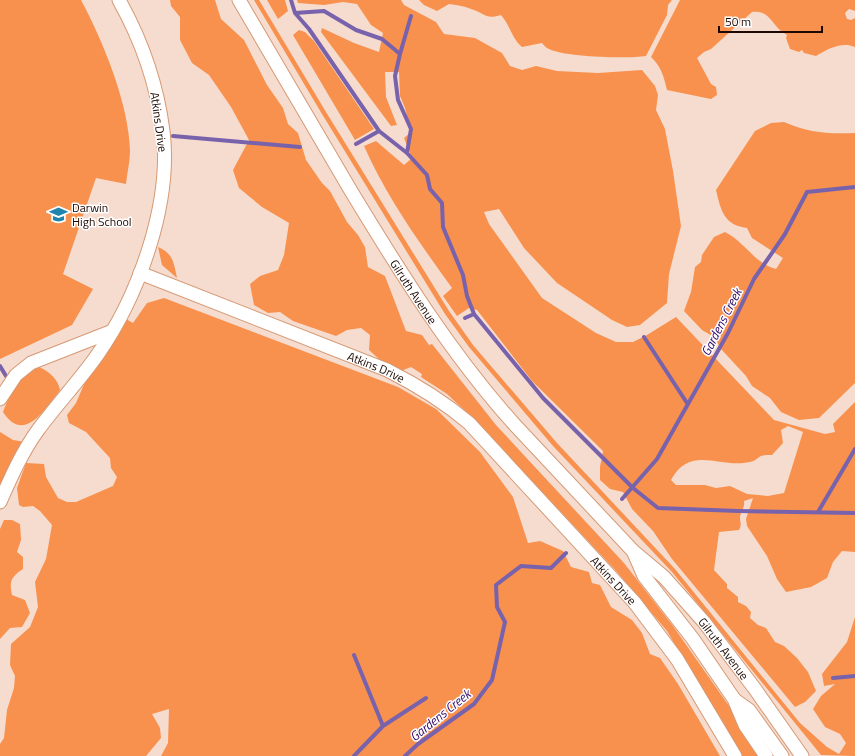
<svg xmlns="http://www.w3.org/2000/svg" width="855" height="756" font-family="'Titillium Web',sans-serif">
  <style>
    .green { fill: #f8914e; fill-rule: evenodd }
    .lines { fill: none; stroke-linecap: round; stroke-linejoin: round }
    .stream { stroke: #7862ac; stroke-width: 4 }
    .minor-casing { stroke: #d59975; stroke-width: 15 }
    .minor { stroke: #fff; stroke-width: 13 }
    .labels { text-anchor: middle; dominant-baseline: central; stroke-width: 3; stroke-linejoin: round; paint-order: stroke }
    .street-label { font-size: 12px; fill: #1c0800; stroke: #fff }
    .poi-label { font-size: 12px; fill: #1c0800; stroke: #fff; text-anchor: start }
    .water-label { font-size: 13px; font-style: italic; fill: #31096b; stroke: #fff }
  </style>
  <rect width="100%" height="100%" fill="#f6dcce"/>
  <path class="green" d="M 0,0 L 81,0 C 103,41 129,104 130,151 C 130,162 127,173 126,184 L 96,178 L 63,274 L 93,289 L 72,325 L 0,359 Z
    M 170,0 L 215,0 L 221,19 L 244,40 L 267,85 L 283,108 L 288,124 L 298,133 L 306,160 L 322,183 L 330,191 L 347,222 L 358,235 L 365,247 L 368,267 L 385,276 L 406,331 L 422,335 L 429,345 L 432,344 L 496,425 L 624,563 L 673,626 L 764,756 L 741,756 L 667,631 L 617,572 L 474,419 L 447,394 L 421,377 L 422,374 L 411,367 L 401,371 L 380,360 L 369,350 L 370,335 L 361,328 L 347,330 L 336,336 L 293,321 L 280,312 L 268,313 L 254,305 L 250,284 L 260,276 L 278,270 L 284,255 L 289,223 L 262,207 L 239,188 L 233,170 L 249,140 L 231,107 L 209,75 L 192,63 L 180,40 L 180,17 L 171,6 Z
    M 254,0 L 259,0 L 326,112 L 449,311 L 473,345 L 557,443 L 675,569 L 800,723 L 827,747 L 839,754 L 846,743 L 840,734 L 825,727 L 813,709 L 821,696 L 835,684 L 824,686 L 822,674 L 847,642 L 855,617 L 855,756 L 821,755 L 672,572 L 553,446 L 469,347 L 445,314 L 322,114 Z
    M 267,0 L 285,0 L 288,11 L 278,19 Z
    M 297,0 L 401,0 L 404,5 L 436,22 L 444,34 L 475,38 L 502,53 L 510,66 L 522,70 L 536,66 L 557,71 L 598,73 L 642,70 L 655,86 L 658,95 L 656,110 L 665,129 L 673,171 L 681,226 L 669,274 L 667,303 L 640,325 L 627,327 L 612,320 L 557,283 L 524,248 L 499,209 L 484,212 L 489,224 L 542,298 L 596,333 L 616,342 L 633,342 L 647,335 L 676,317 L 774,420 L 825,434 L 835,432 L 833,424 L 855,402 L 855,552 L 842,551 L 833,562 L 827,578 L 811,587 L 786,592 L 777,579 L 767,556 L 747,526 L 746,519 L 753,498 L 744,501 C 745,507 741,511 740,517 C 740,522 742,525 739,530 L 719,532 L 714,570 L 727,584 L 727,588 L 738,597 L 738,602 L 746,606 L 751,612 L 750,618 L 758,625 L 766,628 L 775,642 L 784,646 L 797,658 L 808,672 L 816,691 L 805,702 L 795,707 L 672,559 L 653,531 L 632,509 L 623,492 L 610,489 L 600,480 L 600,467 L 603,451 L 532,381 L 477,310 L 469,308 L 457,316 L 443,296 L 452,288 C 419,242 387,198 364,146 L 376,141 L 404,165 L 412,158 L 404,138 L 411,132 L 405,108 L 400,96 L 399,72 L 385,72 L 386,97 L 397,125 L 391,126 L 321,32 L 322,28 L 354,43 L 379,52 L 383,33 L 371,25 L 357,4 L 343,2 L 324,5 L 298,3 ZM 788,426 L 803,432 L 784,493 L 768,496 L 747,494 L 730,486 L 716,488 L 705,485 L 676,485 L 671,480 C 691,444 719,469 750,462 C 760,460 756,454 772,455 L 783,443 L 781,430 Z
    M 419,0 L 672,0 L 668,5 L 667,15 L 646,56 C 628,59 564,57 549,49 C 546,48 544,45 542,43 L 522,47 C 512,39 510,25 501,15 C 485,20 485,13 471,9 C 464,6 456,5 449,4 L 437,11 L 424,5 Z
    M 680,0 L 855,0 L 855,11 L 849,9 L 845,13 L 847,19 L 851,20 L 855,18 L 855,47 C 842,41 827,49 816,56 L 804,53 L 802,50 L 799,52 L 790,49 L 786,38 L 787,35 C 772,28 771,9 752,12 L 711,49 L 704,52 L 697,58 L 711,84 L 716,87 L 717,95 L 711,99 L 667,90 C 664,77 661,66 651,57 Z
    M 299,30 L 305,32 L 314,41 L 374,129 L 355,140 L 293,35 Z
    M 784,122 C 809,133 827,134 855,133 L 855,383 L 819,418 L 799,420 L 781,412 L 770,398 L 752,386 L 746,376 L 721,349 L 714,337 L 702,330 L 684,311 L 691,292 L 695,267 L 701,262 L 702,255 L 714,237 L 725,232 C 745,242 754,263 776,269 L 783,258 L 752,238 L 747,228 C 724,225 721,211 716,190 L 755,131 L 771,123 Z
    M 158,247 C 173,253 174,263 177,278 L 162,265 Z
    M 164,298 L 398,387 L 436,409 L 480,452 L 513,497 L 528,543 L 540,541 L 563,551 L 571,567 L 589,572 L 592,583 L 600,585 L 611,607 L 632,620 L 642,633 L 650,654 L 660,658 L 678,684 L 720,756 L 161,756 L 168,743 L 169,709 L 152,714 L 160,728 L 161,738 L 146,756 L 0,756 L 0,744 L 4,738 L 7,710 L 14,688 L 15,676 L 10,665 L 11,644 L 30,627 L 38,607 L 35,582 L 46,559 L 52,525 L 40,511 L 33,506 L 23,507 L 19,505 L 17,488 L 26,463 L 44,464 L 46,477 L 58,498 L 67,502 L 76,502 L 113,486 L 117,477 L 111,468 L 110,458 L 86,432 L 69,423 L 67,415 L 76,403 L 85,382 L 126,319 L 133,323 L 147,303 Z
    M 39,367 C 49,371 58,379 60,390 C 46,408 24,445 3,412 C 11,392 18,376 39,367 Z
    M 0,432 L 13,440 L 25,442 L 0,492 Z
    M 4,520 L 12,520 L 20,524 L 21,540 L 17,552 L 23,557 L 23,569 C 11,577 9,581 12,595 L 25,600 L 30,613 L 22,627 L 10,628 L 0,639 L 0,529 Z"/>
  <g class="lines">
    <path class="stream" d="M 291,0 L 295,13 L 309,29 L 379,131 L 407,153 L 427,175 L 430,189 L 442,203 L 443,227 L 463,275 L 467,296 L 474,314
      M 295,13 L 324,11 L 356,30 L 382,39 L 400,54 L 395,76 L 398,100 L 411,129 L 407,153
      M 400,54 L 411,16
      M 173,136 L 300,147
      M 356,144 L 379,131
      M 465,318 L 474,314 L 543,398 L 633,488 L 658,508 L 738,511 L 855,513
      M 644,337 L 687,403
      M 0,366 L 6,376
      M 622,499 L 657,459 L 728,333 L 754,279 L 785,234 L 807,192 L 855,187
      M 818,512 L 855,449
      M 354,655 L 383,726
      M 833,678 L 855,676
      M 354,756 L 383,726 L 426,698
      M 405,756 L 418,744 L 474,704 L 492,680 L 505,622 L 497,607 L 496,585 L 521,566 L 551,568 L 566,553"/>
    <defs>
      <g id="minor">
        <path id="s1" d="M 239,0 C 276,64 314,127 351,191 C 400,272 451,354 514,424 L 633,551 L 664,577 L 704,622 L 755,689 L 802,756"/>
        <path id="s2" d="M 140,273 L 387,370 C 417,385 443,401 469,423 L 635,603 L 677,659 L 735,756"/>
        <path d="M 0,399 L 16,375 L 31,363 L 110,332"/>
        <path d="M 0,502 C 11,477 22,452 38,430 C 57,404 80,380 98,354 C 139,295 172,203 163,131 C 157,84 142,41 119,0"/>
        <path d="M 634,553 L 644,576 L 693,639 L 734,699 L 745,725 L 766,756"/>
        <path d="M 735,700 L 749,710 L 782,756"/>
      </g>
    </defs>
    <use href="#minor" class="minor-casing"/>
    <use href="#minor" class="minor"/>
  </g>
  <defs>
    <symbol id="university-bare" viewBox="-9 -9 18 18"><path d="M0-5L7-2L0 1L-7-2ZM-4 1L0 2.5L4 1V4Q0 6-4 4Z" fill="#2084af" stroke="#fff" stroke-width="2.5" paint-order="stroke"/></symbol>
  </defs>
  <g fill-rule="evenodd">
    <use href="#university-bare" x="46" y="202" width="25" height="25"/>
  </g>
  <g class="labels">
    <g class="street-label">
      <text transform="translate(159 122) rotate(82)">Atkins Drive</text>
      <text stroke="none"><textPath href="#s1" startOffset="340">Gilruth Avenue</textPath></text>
      <text stroke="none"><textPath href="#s2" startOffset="254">Atkins Drive</textPath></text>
      <text stroke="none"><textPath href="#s2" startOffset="577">Atkins Drive</textPath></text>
      <text stroke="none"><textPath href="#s1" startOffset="814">Gilruth Avenue</textPath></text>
    </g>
    <g class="poi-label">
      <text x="72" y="207">Darwin<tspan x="72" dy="14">High School</tspan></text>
    </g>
    <g class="water-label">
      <text transform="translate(721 322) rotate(-63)">Gardens Creek</text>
      <text transform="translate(440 715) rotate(-39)">Gardens Creek</text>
    </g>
  </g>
  <path d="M719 26v6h103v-6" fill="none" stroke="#1c0800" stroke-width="2"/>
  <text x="725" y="26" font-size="12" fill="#1c0800" stroke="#ffffff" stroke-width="3" paint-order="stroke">50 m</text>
</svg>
